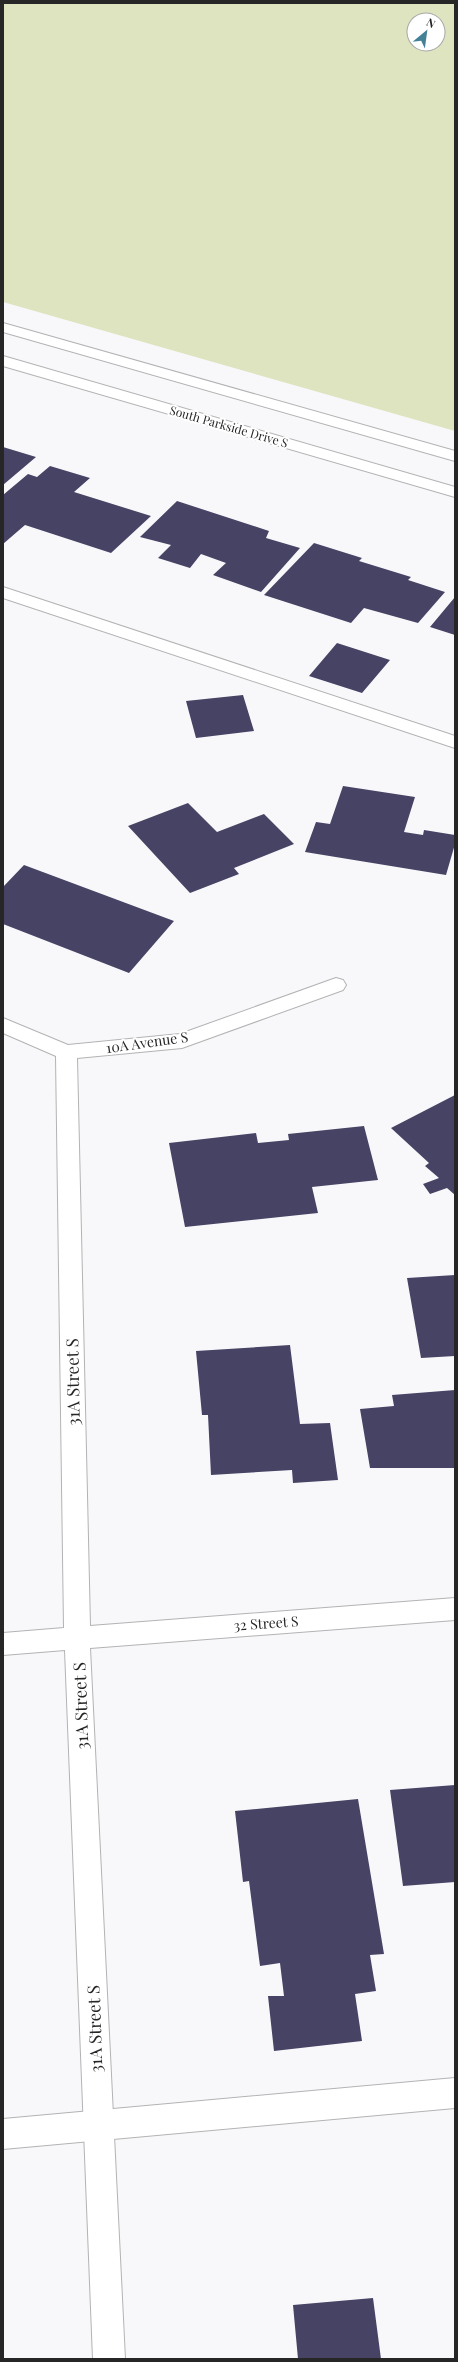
<svg xmlns="http://www.w3.org/2000/svg" width="458" height="2362" font-family="'Playfair Display',serif">
  <style>
    .green { fill: #dee4bf; fill-rule: evenodd }
    .building { fill: #464364 }
    .lines { fill: none; stroke-linecap: round; stroke-linejoin: round }
    .lane-casing { stroke: #b3b3b5; stroke-width: 2 }
    .street-casing { stroke: #b3b3b5; stroke-width: 2 }
    .secondary-casing { stroke: #b3b3b5; stroke-width: 2 }
    .lane { fill: #fff; fill-rule: evenodd }
    .street { fill: #fff; fill-rule: evenodd }
    .secondary { fill: #fff; fill-rule: evenodd }
    .labels { text-anchor: middle; dominant-baseline: central; stroke-width: 4; stroke-linejoin: round; paint-order: stroke }
    .far-street-label { font-size: 12px; fill: #262627; stroke: #fff }
    .street-label { font-size: 14px; fill: #262627; stroke: #fff }
    .near-street-label { font-size: 17px; fill: #262627; stroke: #fff }
  </style>
  <rect width="100%" height="100%" fill="#f8f8fb"/>
  <path class="green" d="M 3,3 L 455,3 L 455,431 L 3,302 ZM 414,20 L 438,20 L 438,44 L 414,44 Z"/>
  <path class="building" d="M 3,447 L 36,457 L 3,485 Z
    M 50,466 L 90,478 L 74,492 L 151,516 L 111,553 L 25,525 L 3,544 L 3,495 L 28,474 L 37,477 Z
    M 177,501 L 269,531 L 266,538 L 300,548 L 261,592 L 213,575 L 226,563 L 201,554 L 190,568 L 158,558 L 171,545 L 140,537 Z
    M 314,543 L 362,558 L 359,561 L 411,577 L 408,580 L 445,592 L 418,623 L 364,608 L 351,623 L 264,595 Z
    M 455,597 L 455,635 L 430,627 Z
    M 337,643 L 390,660 L 362,693 L 309,676 Z
    M 243,695 L 254,731 L 196,738 L 186,701 Z
    M 343,786 L 415,797 L 404,832 L 423,835 L 424,830 L 455,835 L 455,844 L 446,875 L 305,852 L 316,822 L 330,824 Z
    M 188,803 L 217,832 L 264,814 L 294,844 L 234,868 L 239,874 L 190,893 L 128,826 Z
    M 24,865 L 174,921 L 129,973 L 3,924 L 3,887 Z
    M 455,1095 L 455,1195 L 447,1188 L 430,1194 L 423,1184 L 439,1178 L 425,1166 L 429,1163 L 391,1128 Z
    M 364,1126 L 378,1180 L 312,1187 L 318,1213 L 185,1227 L 169,1143 L 256,1133 L 258,1143 L 289,1140 L 288,1134 Z
    M 455,1275 L 455,1356 L 421,1358 L 407,1278 Z
    M 290,1345 L 300,1424 L 330,1423 L 338,1480 L 293,1483 L 292,1470 L 211,1475 L 208,1415 L 202,1415 L 196,1351 Z
    M 455,1390 L 455,1468 L 370,1468 L 360,1409 L 394,1406 L 392,1395 Z
    M 455,1785 L 455,1882 L 403,1886 L 390,1790 Z
    M 358,1799 L 384,1954 L 370,1955 L 376,1991 L 355,1994 L 362,2041 L 274,2051 L 268,1996 L 284,1996 L 280,1963 L 260,1966 L 249,1881 L 243,1882 L 235,1811 Z
    M 373,2298 L 381,2359 L 298,2359 L 293,2305 Z"/>
  <g class="lines">
    <defs>
      <path id="lane" d="M 3,587 L 455,736 L 455,748 L 3,598 Z
        M 455,2078 L 455,2108 L 3,2149 L 3,2119 Z"/>
      <path id="street" d="M 336,978 L 343,980 L 346,985 L 343,990 L 182,1048 L 77,1058 L 90,1626 L 455,1598 L 455,1620 L 90,1648 L 125,2359 L 93,2359 L 65,1650 L 3,1655 L 3,1633 L 64,1628 L 56,1056 L 3,1033 L 3,1018 L 68,1045 L 180,1034 Z"/>
      <path id="secondary" d="M 3,323 L 455,451 L 455,461 L 3,332 Z
        M 3,356 L 455,487 L 455,497 L 3,366 Z"/>
    </defs>
    <use href="#lane" class="lane-casing"/>
    <use href="#street" class="street-casing"/>
    <use href="#secondary" class="secondary-casing"/>
    <use href="#lane" class="lane"/>
    <use href="#street" class="street"/>
    <use href="#secondary" class="secondary"/>
  </g>
  <g class="labels">
    <g class="far-street-label">
      <text transform="translate(229 426) rotate(16)">South Parkside Drive S</text>
    </g>
    <g class="street-label">
      <text transform="translate(147 1042) rotate(-8)">10A Avenue S</text>
      <text transform="translate(266 1623) rotate(-4)">32 Street S</text>
    </g>
    <g class="near-street-label">
      <text transform="translate(72 1382) rotate(-91)">31A Street S</text>
      <text transform="translate(80 1706) rotate(-92)">31A Street S</text>
      <text transform="translate(94 2029) rotate(-92)">31A Street S</text>
    </g>
  </g>
  <rect width="458" height="2362" fill="none" stroke="#262627" stroke-width="8"/>
  <g transform="translate(426 32) rotate(29)"><circle r="19" fill="#ffffff" stroke="#a8a8a9"/>
  <path d="M0-3L7 15L0 10L-7 15Z" fill="#438197"/>
  <text y="-6" font-size="11" font-weight="bold" text-anchor="middle" fill="#262627">N</text>
  </g>
</svg>
